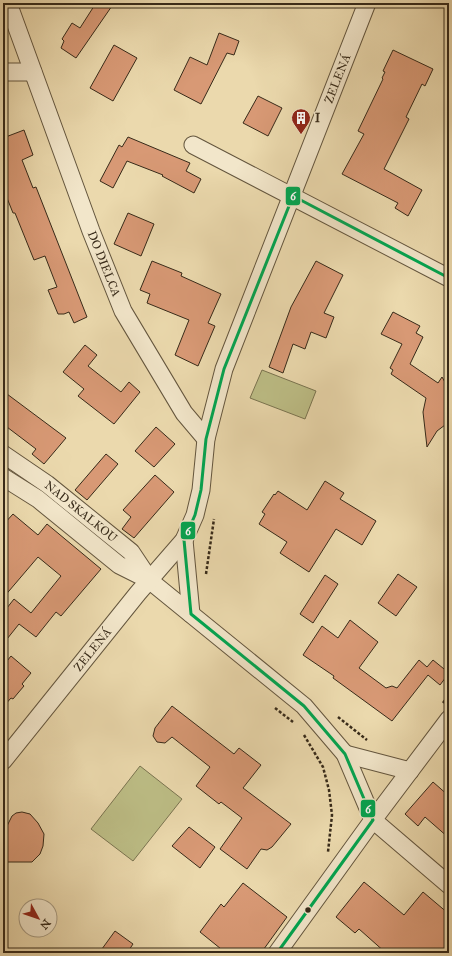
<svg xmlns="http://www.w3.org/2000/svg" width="452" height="956" font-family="'IM FELL Great Primer',serif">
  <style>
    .green { fill: #bdbe86; stroke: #7a7450 }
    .building { fill: #d89975; stroke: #372a19 }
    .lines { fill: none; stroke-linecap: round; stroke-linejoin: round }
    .minor-casing { stroke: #64563e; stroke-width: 19 }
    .path { stroke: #372a19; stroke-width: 2.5; stroke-dasharray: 3 2; stroke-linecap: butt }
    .minor { stroke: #f2e6ca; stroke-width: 17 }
    .bus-1-casing { stroke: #f2e6ca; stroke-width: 6 }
    .bus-1 { stroke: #00a651; stroke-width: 3 }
    .bus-dot { fill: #372a19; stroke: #f2e6ca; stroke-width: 1.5 }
    .labels { text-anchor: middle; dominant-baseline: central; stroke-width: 3; stroke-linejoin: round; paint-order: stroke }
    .street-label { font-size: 12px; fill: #372a19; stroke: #f2e6ca }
    .poi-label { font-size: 12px; font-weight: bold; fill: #372a19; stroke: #f2e6ca; text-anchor: start }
    .line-badge { stroke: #f2e6ca; stroke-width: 1.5 }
    .badge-label { font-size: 11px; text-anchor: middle; font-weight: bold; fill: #fff }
  </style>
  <rect width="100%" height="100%" fill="#ebd9ad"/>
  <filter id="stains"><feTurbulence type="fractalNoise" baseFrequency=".005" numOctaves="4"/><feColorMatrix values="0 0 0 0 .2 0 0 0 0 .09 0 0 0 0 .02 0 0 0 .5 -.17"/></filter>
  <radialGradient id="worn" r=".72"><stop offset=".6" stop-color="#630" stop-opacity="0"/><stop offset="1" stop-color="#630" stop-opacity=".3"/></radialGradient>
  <path class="green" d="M 262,370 L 316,391 L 305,419 L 250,398 Z
    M 140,766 L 182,799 L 133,861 L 91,829 Z"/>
  <path class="building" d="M 96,3 L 114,3 L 76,58 L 61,48 L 64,41 L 62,39 L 72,23 L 80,28 Z
    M 219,33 L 239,41 L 234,55 L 227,53 L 201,104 L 174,90 L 190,57 L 207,65 Z
    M 114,45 L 137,58 L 113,101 L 90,88 Z
    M 393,50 L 433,69 L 425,86 L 422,84 L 406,117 L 409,119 L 384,169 L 422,190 L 408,216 L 395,208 L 398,203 L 342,174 L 364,134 L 358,131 L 383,79 L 382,78 L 385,72 L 383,71 Z
    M 258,96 L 282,108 L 268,136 L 243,123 Z
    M 24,130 L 33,155 L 22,160 L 33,188 L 36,187 L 87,317 L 74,323 L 69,312 L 64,314 L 58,314 L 48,290 L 57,287 L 45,256 L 34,260 L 15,213 L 13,213 L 3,188 L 3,138 Z
    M 128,137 L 190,163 L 186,171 L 201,179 L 194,193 L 162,176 L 163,175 L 127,161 L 113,188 L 100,181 L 119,145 L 122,147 Z
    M 128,213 L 154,224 L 141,256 L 114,244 Z
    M 152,261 L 182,273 L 181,276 L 221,294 L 208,323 L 215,326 L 198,366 L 175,355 L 189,320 L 147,303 L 150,294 L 140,290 Z
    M 316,261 L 343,275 L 324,313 L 334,317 L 326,338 L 311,332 L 305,349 L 293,344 L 283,373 L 269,367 L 291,307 Z
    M 393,312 L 420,326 L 416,333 L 423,337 L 410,364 L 438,383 L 442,377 L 449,389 L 449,422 L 437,431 L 427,447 L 423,412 L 426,398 L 391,374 L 393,370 L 390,368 L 402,344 L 381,334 Z
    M 85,345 L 97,355 L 88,366 L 121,392 L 129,382 L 140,392 L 114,424 L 78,396 L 84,389 L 63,372 Z
    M 3,391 L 66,438 L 44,464 L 32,454 L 36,449 L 3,424 Z
    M 156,427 L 175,444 L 154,467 L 135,451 Z
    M 106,454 L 118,464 L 87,500 L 75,490 Z
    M 155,475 L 174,492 L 134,538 L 122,529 L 131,517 L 123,510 Z
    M 325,481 L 344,493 L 340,499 L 376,521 L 362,545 L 336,529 L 309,572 L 280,553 L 287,542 L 259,524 L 265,514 L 262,512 L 274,494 L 275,495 L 278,491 L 307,510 Z
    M 13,514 L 38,535 L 47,524 L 101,569 L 61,616 L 56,612 L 36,637 L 19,624 L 3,644 L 3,613 L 14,599 L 31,613 L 61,576 L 38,557 L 3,598 L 3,525 Z
    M 398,574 L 417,587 L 396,616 L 378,603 Z
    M 325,575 L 338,584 L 313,623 L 300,614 Z
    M 350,620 L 378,642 L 359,668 L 386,688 L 392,686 L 397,688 L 419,660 L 427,667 L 433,660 L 449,673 L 440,685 L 428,675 L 392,721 L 333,678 L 334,676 L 303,655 L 322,626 L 338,638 Z
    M 11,656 L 31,673 L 22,684 L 24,686 L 18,693 L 13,699 L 11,698 L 3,707 L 3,666 Z
    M 172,706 L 234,754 L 239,748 L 261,765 L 243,788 L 291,824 L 272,847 L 267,850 L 261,849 L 247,869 L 220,849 L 242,818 L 221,802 L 219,804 L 196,786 L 210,767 L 172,737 L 165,743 L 157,742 L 153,736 L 155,728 Z
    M 433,782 L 449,796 L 449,838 L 425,817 L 418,826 L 405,814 Z
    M 22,812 L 30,814 L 38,823 L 44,834 L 43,846 L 40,854 L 32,862 L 3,862 L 3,843 L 5,840 L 7,826 L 12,816 L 16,813 Z
    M 189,827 L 215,847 L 200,868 L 172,846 Z
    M 364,882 L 404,915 L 423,892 L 449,914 L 449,953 L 386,953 L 359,929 L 355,933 L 336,917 Z
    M 243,883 L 287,917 L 261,953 L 226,953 L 200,932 L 221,904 L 224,907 Z
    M 115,931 L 133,944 L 127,953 L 99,953 Z"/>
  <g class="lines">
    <defs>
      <g id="minor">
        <path id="s1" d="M 8,3 L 91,231 L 123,311 L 184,413 L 206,439"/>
        <path d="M 3,71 L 6,72 L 33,72"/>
        <path d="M 193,145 L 449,278"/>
        <path id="s2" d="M 3,454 L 47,484 L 131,552 L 149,579"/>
        <path d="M 3,477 L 38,499 L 119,565 L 149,580 L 304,706 L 345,754 L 373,820 L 449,885"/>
        <path d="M 184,540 L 191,614"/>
        <path d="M 345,754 L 410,771"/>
        <path id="s3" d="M 3,761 L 138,593 L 184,540 L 195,515 L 201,490 L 206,439 L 224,369 L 367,3"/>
        <path d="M 277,953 L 373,820 L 449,719"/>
      </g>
    </defs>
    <use href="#minor" class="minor-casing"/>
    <path class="path" d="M 206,574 L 214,519
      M 443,703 L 449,695
      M 275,708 L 293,722
      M 338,717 L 367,740
      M 304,735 L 323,767 L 329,790 L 332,815 L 328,852"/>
    <use href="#minor" class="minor"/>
    <defs>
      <path id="bus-1" d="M 277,953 L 373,820 L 345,754 L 304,706 L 191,614 L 184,540 L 195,515 L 201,490 L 206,439 L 224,369 L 293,196 L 449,278"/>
    </defs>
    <use href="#bus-1" class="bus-1-casing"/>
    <use href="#bus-1" class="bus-1"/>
  </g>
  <defs>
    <symbol id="building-pin" viewBox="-11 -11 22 30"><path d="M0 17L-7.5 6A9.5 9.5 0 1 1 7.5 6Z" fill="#8f2418" stroke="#f2e6ca"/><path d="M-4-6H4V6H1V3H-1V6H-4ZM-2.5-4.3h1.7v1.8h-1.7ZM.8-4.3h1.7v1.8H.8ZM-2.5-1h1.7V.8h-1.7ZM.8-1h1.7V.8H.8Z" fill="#fff"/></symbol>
  </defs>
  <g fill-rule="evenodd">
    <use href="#building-pin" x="290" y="107" width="22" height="30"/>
  </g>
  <circle class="bus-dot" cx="308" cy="910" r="3.5"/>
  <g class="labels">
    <g class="street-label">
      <text stroke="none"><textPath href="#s3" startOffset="774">ZELENÁ</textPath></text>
      <text stroke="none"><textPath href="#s1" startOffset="278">DO DIELCA</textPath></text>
      <text stroke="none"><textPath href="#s2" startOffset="97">NAD SKALKOU</textPath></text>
      <text stroke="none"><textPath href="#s3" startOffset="143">ZELENÁ</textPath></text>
    </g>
    <g class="poi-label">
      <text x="315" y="118">I</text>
    </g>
  </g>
  <g class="line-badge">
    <rect x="285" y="186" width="16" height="20" rx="4" fill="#00a651"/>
    <rect x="180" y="521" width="16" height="19" rx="4" fill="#00a651"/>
    <rect x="360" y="799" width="16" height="19" rx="4" fill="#00a651"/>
  </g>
  <g class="badge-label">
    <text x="293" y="200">6</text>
    <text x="188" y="535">6</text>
    <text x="368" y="813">6</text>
  </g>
  <rect width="452" height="956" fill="none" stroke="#ebd9ad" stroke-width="16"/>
  <rect x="4" y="4" width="444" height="948" fill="none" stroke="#372a19" stroke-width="2"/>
  <rect x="8" y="8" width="436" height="940" fill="none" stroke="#372a19"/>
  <g transform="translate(38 918) rotate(130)"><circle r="19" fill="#f2e6ca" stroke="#a79b83"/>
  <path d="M0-3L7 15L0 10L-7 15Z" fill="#8f2418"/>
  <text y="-6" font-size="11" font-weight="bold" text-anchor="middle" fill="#372a19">N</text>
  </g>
  <rect width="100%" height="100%" filter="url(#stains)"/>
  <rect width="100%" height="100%" fill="url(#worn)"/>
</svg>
